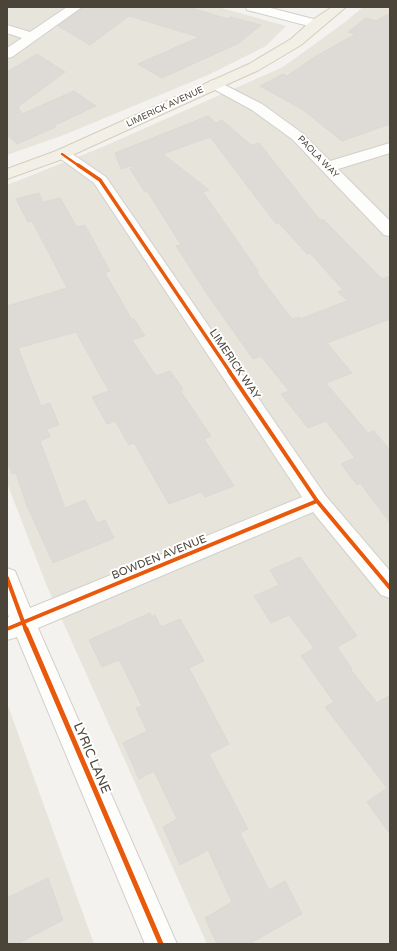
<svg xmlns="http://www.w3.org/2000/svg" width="397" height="951" font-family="'Varela Round',sans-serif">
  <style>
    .residential { fill: #e7e4dc }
    .building { fill: #dedbd6; stroke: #dcd9d4; fill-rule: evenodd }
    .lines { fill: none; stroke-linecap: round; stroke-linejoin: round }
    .minor-casing { stroke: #d2d0cb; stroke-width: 2 }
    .major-casing { stroke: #d6cebb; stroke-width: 2 }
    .minor { fill: #fdfdfc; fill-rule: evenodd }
    .major { fill: #f2efe6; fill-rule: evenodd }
    .cycleway-far3-casing { stroke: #fff; stroke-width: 4 }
    .cycleway-far2-casing { stroke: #fff; stroke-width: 5.5 }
    .cycleway-far1-casing { stroke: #fff; stroke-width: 6 }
    .cycleway-casing { stroke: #fff; stroke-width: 8 }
    .cycleway-far3 { stroke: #e8590c; stroke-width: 2.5 }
    .cycleway-far2 { stroke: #e8590c; stroke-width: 3.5 }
    .cycleway-far1 { stroke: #e8590c; stroke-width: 4 }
    .cycleway { stroke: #e8590c; stroke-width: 5 }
    .labels { text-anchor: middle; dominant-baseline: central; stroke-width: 4; stroke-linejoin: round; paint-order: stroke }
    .far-street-label { font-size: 9px; fill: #4b4439; stroke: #fff }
    .street-label { font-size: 11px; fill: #4b4439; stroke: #fff }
    .near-street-label { font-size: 13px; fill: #4b4439; stroke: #fff }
  </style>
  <rect width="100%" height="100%" fill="#f4f2ee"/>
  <path class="residential" d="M 7,7 L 218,7 L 286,26 L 266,46 L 208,75 L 64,135 L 7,155 Z
    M 363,7 L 390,7 L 390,944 L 207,944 L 46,584 L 7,483 L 7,185 L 100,148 L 283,67 L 345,22 Z
    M 7,703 L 94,944 L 7,944 Z"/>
  <path class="building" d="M 83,7 L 188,7 L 228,19 L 231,17 L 261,25 L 239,43 L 162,78 L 138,64 L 199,37 L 129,16 L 90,45 L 58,26 Z
    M 390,13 L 390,124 L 342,141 L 303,110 L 260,86 L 283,74 L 287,76 L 316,56 L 356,34 L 348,32 L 366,18 L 376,21 Z
    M 37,54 L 65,72 L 18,107 L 22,114 L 74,91 L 96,106 L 53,126 L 56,127 L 17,144 L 7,135 L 7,72 Z
    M 208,116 L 216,123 L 222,120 L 251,145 L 259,143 L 320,220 L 323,219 L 382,279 L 390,276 L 390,319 L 327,343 L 352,373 L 326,383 L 368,433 L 374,431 L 390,450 L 390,523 L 360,483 L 357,485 L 341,464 L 355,458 L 326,421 L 308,428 L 281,394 L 289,391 L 261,356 L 253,359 L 207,294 L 176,246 L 181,245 L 148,192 L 145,192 L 130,169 L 132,167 L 130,166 L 121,169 L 115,153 ZM 210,137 L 276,224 L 279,223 L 307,254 L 310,253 L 343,290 L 338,292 L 347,301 L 300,319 L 299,317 L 292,319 L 257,273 L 259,272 L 203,192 L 209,190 L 163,154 Z
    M 39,193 L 43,202 L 60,198 L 77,227 L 85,225 L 110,271 L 105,273 L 132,320 L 134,319 L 145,336 L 132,340 L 156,376 L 170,371 L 183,389 L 180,390 L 211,436 L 204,439 L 234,486 L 205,497 L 201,492 L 169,504 L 134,443 L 129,445 L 115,421 L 107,424 L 92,397 L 109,391 L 76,332 L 18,348 L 41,406 L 50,403 L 59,425 L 47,429 L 50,437 L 40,441 L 65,508 L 85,500 L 97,523 L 105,520 L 114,538 L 53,563 L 27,506 L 16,473 L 12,474 L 7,461 L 7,306 L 67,288 L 32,221 L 28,222 L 16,199 Z
    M 300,557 L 357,636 L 337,647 L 352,669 L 351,670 L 377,703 L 390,695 L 390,834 L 367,802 L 387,788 L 325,707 L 334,702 L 301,656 L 314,648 L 289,615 L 271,623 L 254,596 L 279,585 L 270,570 Z
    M 150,613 L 152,617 L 155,615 L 161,627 L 180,619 L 204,661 L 189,668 L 229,744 L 209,754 L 248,829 L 240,833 L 269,890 L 285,881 L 302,914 L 249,944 L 217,944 L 205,918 L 232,902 L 208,850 L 180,865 L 163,827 L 177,819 L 154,771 L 139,779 L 123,743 L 147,731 L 136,708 L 142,706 L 120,661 L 116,661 L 102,667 L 89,640 Z
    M 48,878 L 63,920 L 17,944 L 7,944 L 7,898 Z"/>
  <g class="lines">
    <defs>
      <path id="minor" d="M 67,7 L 82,7 L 12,57 L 7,58 L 7,48 L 22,38 L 7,33 L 7,25 L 30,32 Z
        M 246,7 L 267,7 L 321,21 L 323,24 L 321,27 L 316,28 L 247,10 Z
        M 215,80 L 262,104 L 302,133 L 330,161 L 390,143 L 390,153 L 338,169 L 390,221 L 390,236 L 384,235 L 292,139 L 252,110 L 210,87 L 208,84 L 210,81 Z
        M 62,149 L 68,151 L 106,177 L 325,495 L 390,571 L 390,598 L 381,595 L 313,512 L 38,628 L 177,944 L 145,944 L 17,637 L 7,640 L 7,618 L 9,617 L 7,612 L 7,568 L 15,571 L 30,608 L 302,497 L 94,183 L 54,154 L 56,151 Z"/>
      <path id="major" d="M 332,7 L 346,7 L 301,45 L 259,70 L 68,157 L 7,179 L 7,169 L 56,151 L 249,64 L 291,39 L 311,21 Z"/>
    </defs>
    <use href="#minor" class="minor-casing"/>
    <use href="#major" class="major-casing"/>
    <use href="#minor" class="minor"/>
    <use href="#major" class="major"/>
    <defs>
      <path id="cycleway-far3" d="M 62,154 L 79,166"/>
      <path id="cycleway-far2" d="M 78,165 L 100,180 L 230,372"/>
      <path id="cycleway-far1" d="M 229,371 L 317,501 L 390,588
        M 7,578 L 26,630
        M 7,629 L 317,501"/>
      <path id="cycleway" d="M 26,629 L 161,944"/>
    </defs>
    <use href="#cycleway-far3" class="cycleway-far3-casing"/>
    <use href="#cycleway-far2" class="cycleway-far2-casing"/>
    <use href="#cycleway-far1" class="cycleway-far1-casing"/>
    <use href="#cycleway" class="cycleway-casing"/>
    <use href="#cycleway-far3" class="cycleway-far3"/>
    <use href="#cycleway-far2" class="cycleway-far2"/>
    <use href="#cycleway-far1" class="cycleway-far1"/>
    <use href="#cycleway" class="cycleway"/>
  </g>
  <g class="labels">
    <g class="far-street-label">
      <text transform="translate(165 107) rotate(-25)">LIMERICK AVENUE</text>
      <text transform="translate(318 157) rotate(46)">PAOLA WAY</text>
    </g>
    <g class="street-label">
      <text transform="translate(235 364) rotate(56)">LIMERICK WAY</text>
      <text transform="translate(159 557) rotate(-22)">BOWDEN AVENUE</text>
    </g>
    <g class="near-street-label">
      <text transform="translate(92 758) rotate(67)">LYRIC LANE</text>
    </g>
  </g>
  <rect width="397" height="951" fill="none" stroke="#4b4439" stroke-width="16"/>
</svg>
